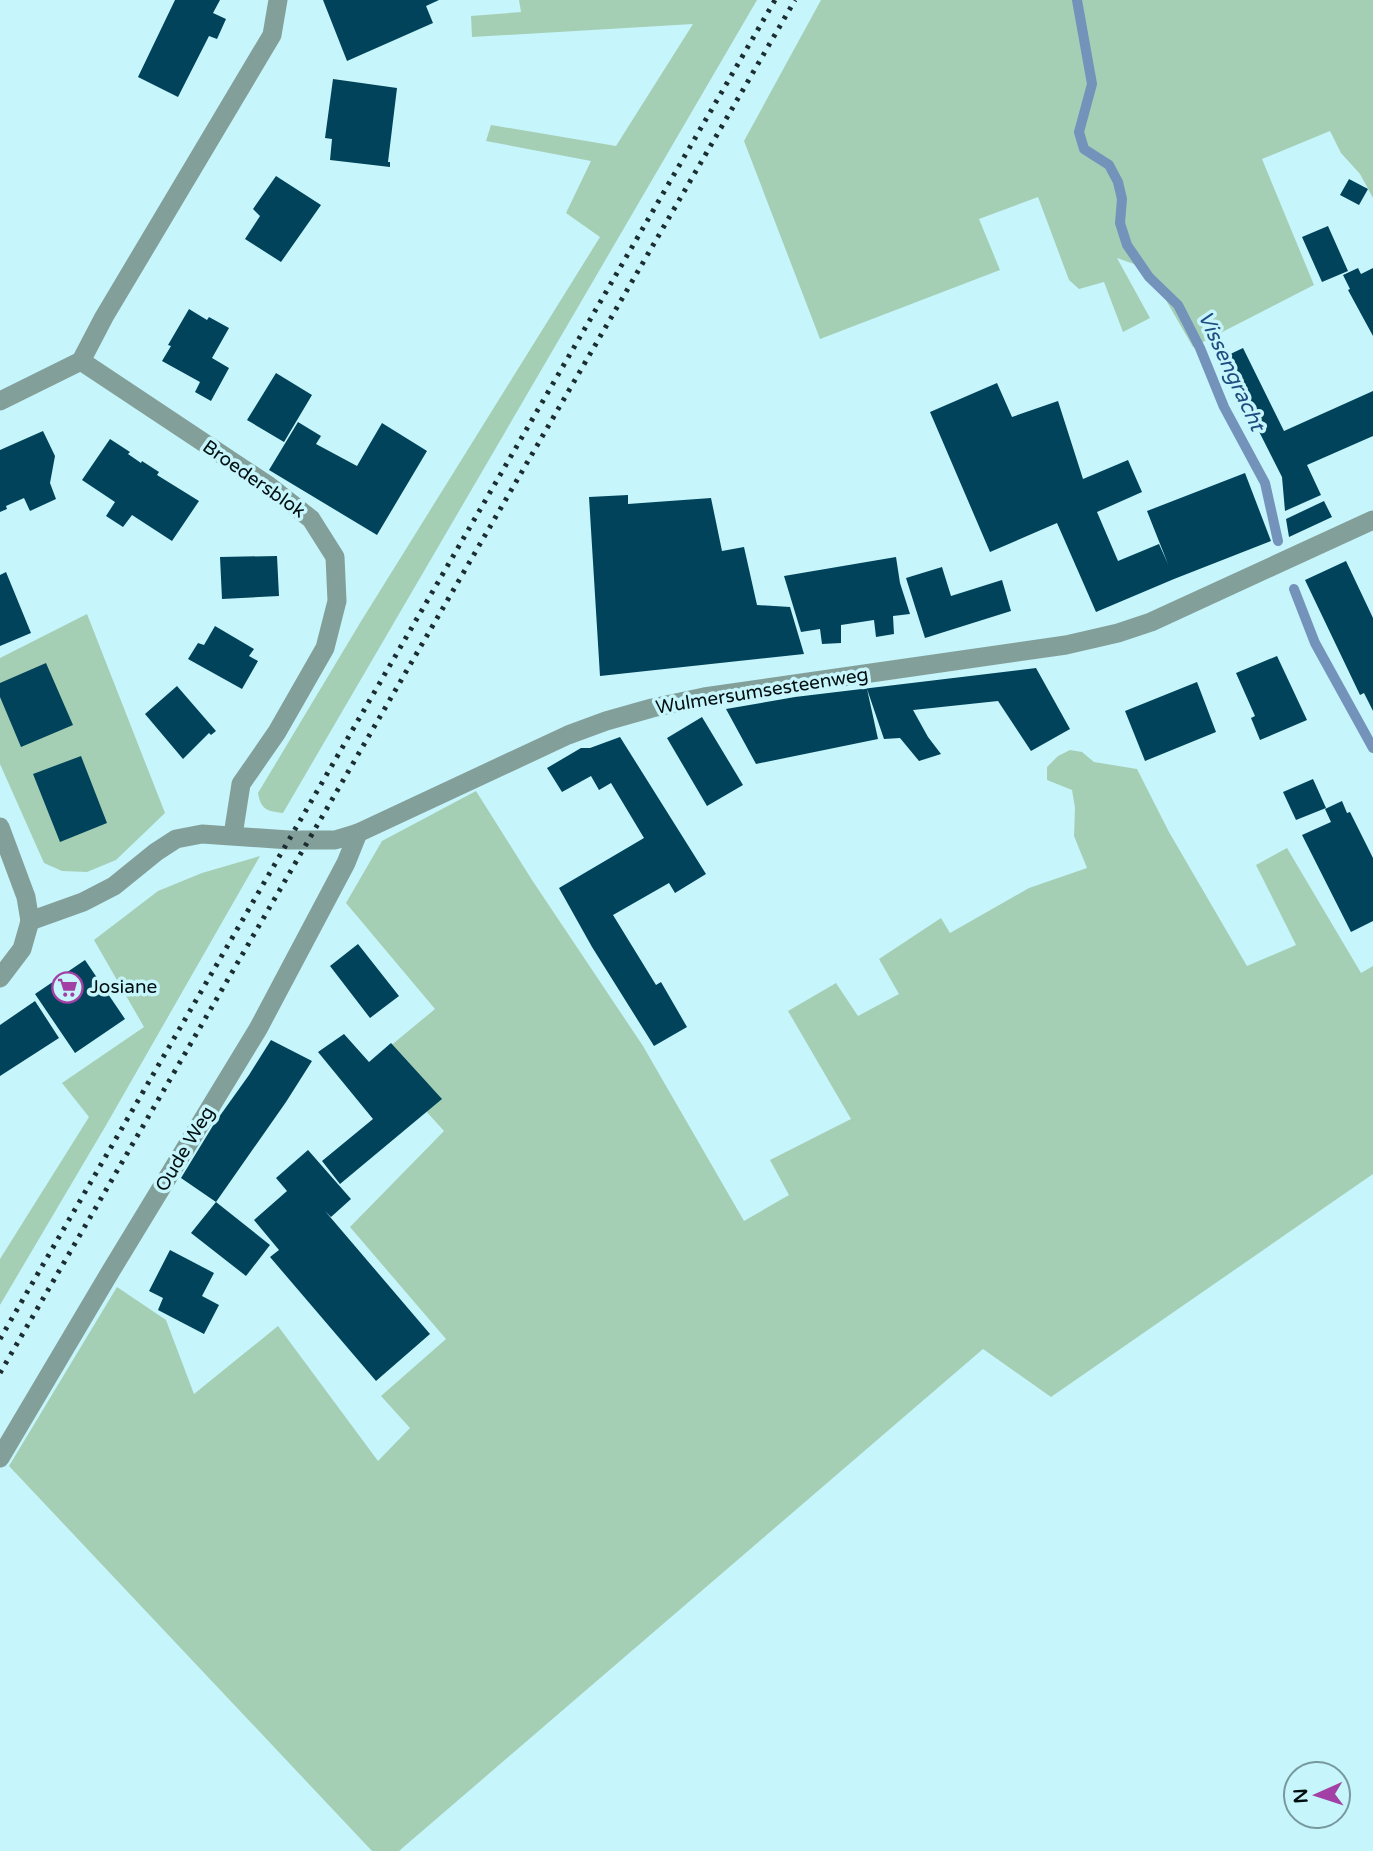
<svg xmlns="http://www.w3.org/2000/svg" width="1373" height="1851" font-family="'Varela Round',sans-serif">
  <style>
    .green { fill: #a5cfb5 }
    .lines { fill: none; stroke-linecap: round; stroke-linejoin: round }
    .stream { stroke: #7393bb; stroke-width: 10 }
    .building { fill: #01435a }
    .minor { stroke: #839f99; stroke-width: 19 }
    .tertiary { stroke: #839f99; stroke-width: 19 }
    .rail { stroke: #1b2d30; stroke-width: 5; stroke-dasharray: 3.5 7; stroke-linecap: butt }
    .labels { text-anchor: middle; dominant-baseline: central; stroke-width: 7; stroke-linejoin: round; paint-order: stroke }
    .street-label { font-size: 19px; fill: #010f11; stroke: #c6f5fb }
    .poi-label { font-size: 19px; fill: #010f11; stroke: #c6f5fb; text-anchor: start }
    .water-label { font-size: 21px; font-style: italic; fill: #204d81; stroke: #c6f5fb }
  </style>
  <rect width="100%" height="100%" fill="#c6f5fb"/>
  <path class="green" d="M 519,0 L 757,0 L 283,813 C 267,811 261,810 258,793 L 360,623 L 600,237 L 566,213 L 591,161 L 486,141 L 491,125 L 616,146 L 693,24 L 472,37 L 471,16 L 521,12 Z
    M 821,0 L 1373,0 L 1373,198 L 1360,174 L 1341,153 L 1330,131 L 1262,159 L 1314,285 L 1193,347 L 1148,269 L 1117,258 L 1150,318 L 1123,332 L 1104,282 L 1079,289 L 1069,280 L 1038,197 L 979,219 L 1000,270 L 820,339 L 744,141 Z
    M 87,614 L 165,813 L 116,860 L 87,872 L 62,871 L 44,863 L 0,764 L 0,658 Z
    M 1070,750 L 1082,752 L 1094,762 L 1137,769 L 1169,832 L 1247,966 L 1296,945 L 1256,865 L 1287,848 L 1361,973 L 1373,966 L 1373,1174 L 1051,1397 L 983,1349 L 399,1851 L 372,1851 L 9,1466 L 117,1287 L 166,1320 L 194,1394 L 278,1326 L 378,1461 L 410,1428 L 381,1396 L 446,1339 L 350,1227 L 444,1131 L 377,1057 L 435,1009 L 346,903 L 382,841 L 476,791 L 532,880 L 643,1046 L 744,1221 L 789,1195 L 770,1160 L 851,1119 L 788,1011 L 836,983 L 858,1016 L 899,994 L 879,959 L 941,918 L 950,933 L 1029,888 L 1087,868 L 1074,836 L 1075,808 L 1072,790 L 1047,780 L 1047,767 L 1058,756 Z
    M 260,856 L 105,1127 L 0,1305 L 0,1259 L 89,1117 L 62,1083 L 144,1027 L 94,940 L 158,891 L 202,873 Z"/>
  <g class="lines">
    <path class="stream" d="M 1077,0 L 1092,84 L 1079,132 L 1084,149 L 1109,165 L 1118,182 L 1122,199 L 1120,223 L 1127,245 L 1149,277 L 1178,305 L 1200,348 L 1224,407 L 1265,483 L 1278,541
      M 1294,589 L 1315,643 L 1373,748"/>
  </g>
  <path class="building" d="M 175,0 L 220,0 L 213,13 L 226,19 L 217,39 L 209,36 L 178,97 L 138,77 Z
    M 323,0 L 439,0 L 426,6 L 433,23 L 347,61 Z
    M 333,79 L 397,88 L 388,162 L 390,162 L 390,167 L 330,160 L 332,139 L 325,138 Z
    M 276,176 L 321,205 L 281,262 L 245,239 L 260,216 L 253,209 Z
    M 1349,179 L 1368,189 L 1359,205 L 1340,195 Z
    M 1328,226 L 1348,271 L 1322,282 L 1302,237 Z
    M 1358,268 L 1361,274 L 1373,268 L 1373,336 L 1348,290 L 1350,289 L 1343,275 Z
    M 189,309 L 207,320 L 209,317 L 229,328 L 212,358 L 229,368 L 211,401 L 195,392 L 200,382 L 162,361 L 171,346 L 168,345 Z
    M 1243,348 L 1284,431 L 1373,391 L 1373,436 L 1307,465 L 1321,495 L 1285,511 L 1282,477 L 1222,358 Z
    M 276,373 L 312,395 L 284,442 L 247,420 Z
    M 997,383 L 1012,417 L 1058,401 L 1083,479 L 1128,460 L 1142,492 L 1097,512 L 1118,561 L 1159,544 L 1168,564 L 1147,511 L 1245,473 L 1271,541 L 1174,579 L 1096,612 L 1057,523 L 990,552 L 930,412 Z
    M 298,422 L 321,436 L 316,444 L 357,466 L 382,423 L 427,451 L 377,535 L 269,470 Z
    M 43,431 L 55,456 L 50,483 L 56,499 L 30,511 L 24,498 L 6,506 L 7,509 L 0,512 L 0,450 Z
    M 110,439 L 130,452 L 128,454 L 141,463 L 142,461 L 159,472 L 157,475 L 199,501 L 172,541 L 132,515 L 123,527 L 106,516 L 115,502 L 82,480 Z
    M 628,495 L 628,504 L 711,498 L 722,551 L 744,547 L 757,605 L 790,607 L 804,654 L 600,676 L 589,497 Z
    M 1324,501 L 1332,517 L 1289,537 L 1286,519 Z
    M 277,556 L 279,596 L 222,599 L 220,557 Z
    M 896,557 L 900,583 L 910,614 L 893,616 L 894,634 L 876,637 L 874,620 L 841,625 L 841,643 L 822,644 L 820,629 L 801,632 L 784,576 Z
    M 1346,561 L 1373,618 L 1373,711 L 1364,693 L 1360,695 L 1305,580 Z
    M 942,567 L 951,596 L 1002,580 L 1011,611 L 925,638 L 906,578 Z
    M 6,572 L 31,633 L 0,646 L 0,575 Z
    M 215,626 L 254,649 L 249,656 L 258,661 L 242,689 L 188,659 L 198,643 L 204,645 Z
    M 1277,656 L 1307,720 L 1260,740 L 1251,718 L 1255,716 L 1236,673 Z
    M 46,663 L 73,725 L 21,747 L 0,697 L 0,683 Z
    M 1036,668 L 1070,729 L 1031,751 L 998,701 L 913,710 L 928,737 L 941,754 L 919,761 L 900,738 L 884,739 L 867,689 L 878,739 L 756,764 L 726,709 L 795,697 Z
    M 1197,682 L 1216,732 L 1145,761 L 1125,711 Z
    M 177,686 L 216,731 L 211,735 L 209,733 L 183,759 L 145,714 Z
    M 702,717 L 743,785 L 707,806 L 667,738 Z
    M 620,737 L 706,874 L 675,893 L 669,883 L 613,915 L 656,985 L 661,982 L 687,1027 L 654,1046 L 592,947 L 559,888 L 644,838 L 611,783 L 599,790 L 591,776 L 562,792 L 547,768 L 581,748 L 590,748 Z
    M 81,756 L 107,823 L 60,842 L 33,774 Z
    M 1313,779 L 1326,808 L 1296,820 L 1283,792 Z
    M 1342,801 L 1347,813 L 1350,812 L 1373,858 L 1373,921 L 1351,932 L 1302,835 L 1331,822 L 1325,809 Z
    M 358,944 L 399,996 L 370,1018 L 330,966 Z
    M 85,960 L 125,1019 L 75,1053 L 35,994 Z
    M 35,1001 L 59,1038 L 0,1076 L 0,1025 Z
    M 344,1034 L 369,1062 L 391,1043 L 442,1099 L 340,1184 L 322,1161 L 373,1119 L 318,1052 Z
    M 271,1040 L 312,1061 L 286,1102 L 216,1202 L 181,1178 L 214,1124 L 249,1075 Z
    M 308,1150 L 351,1199 L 331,1217 L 325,1211 L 430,1334 L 376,1381 L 270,1257 L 279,1250 L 254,1220 L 287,1191 L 276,1178 Z
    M 216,1202 L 270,1245 L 246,1276 L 191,1233 Z
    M 170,1250 L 214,1273 L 202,1296 L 219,1305 L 204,1334 L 158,1310 L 163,1298 L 149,1291 Z"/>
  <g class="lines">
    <path class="minor" d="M 81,361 L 269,486 L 311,519 L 335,557 L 337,601 L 325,648 L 277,732 L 241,784 L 233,835
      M 0,401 L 81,361 L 104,317 L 272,35 L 278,0
      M 0,827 L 26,897 L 30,921
      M 0,1458 L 112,1269 L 258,1029 L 346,863 L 358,833"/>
    <path class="tertiary" d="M 0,978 L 22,949 L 30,921 L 83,902 L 114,886 L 156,852 L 176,839 L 202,834 L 289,840 L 335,840 L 358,833 L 568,735 L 606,721 L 652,708 L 704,697 L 1066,645 L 1118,633 L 1151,622 L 1373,520"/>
    <path class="rail" d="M 0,1339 L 775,0
      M 0,1373 L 795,0"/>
  </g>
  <defs>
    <symbol id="supermarket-ring" viewBox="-11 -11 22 22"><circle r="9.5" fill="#c6f5fb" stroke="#a340a5" stroke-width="1.5"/><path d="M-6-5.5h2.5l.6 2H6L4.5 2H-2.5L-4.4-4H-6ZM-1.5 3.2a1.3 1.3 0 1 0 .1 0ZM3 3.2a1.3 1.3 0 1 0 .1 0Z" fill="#a340a5"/></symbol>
  </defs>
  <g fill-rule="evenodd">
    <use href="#supermarket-ring" x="50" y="970" width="35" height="35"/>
  </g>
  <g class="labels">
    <g class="street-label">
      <text transform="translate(254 479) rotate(35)">Broedersblok</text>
      <text transform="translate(762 691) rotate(-9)">Wulmersumsesteenweg</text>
      <text transform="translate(185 1149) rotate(-59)">Oude Weg</text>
    </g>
    <g class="poi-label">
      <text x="90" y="987">Josiane</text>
    </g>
    <g class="water-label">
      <text transform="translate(1231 371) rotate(65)">Vissengracht</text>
    </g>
  </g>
  <g transform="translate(1317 1795) rotate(267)"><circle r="33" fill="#c6f5fb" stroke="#77999d" stroke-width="2"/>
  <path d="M0-5L12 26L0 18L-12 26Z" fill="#a340a5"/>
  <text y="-10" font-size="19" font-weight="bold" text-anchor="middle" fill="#010f11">N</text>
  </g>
</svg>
